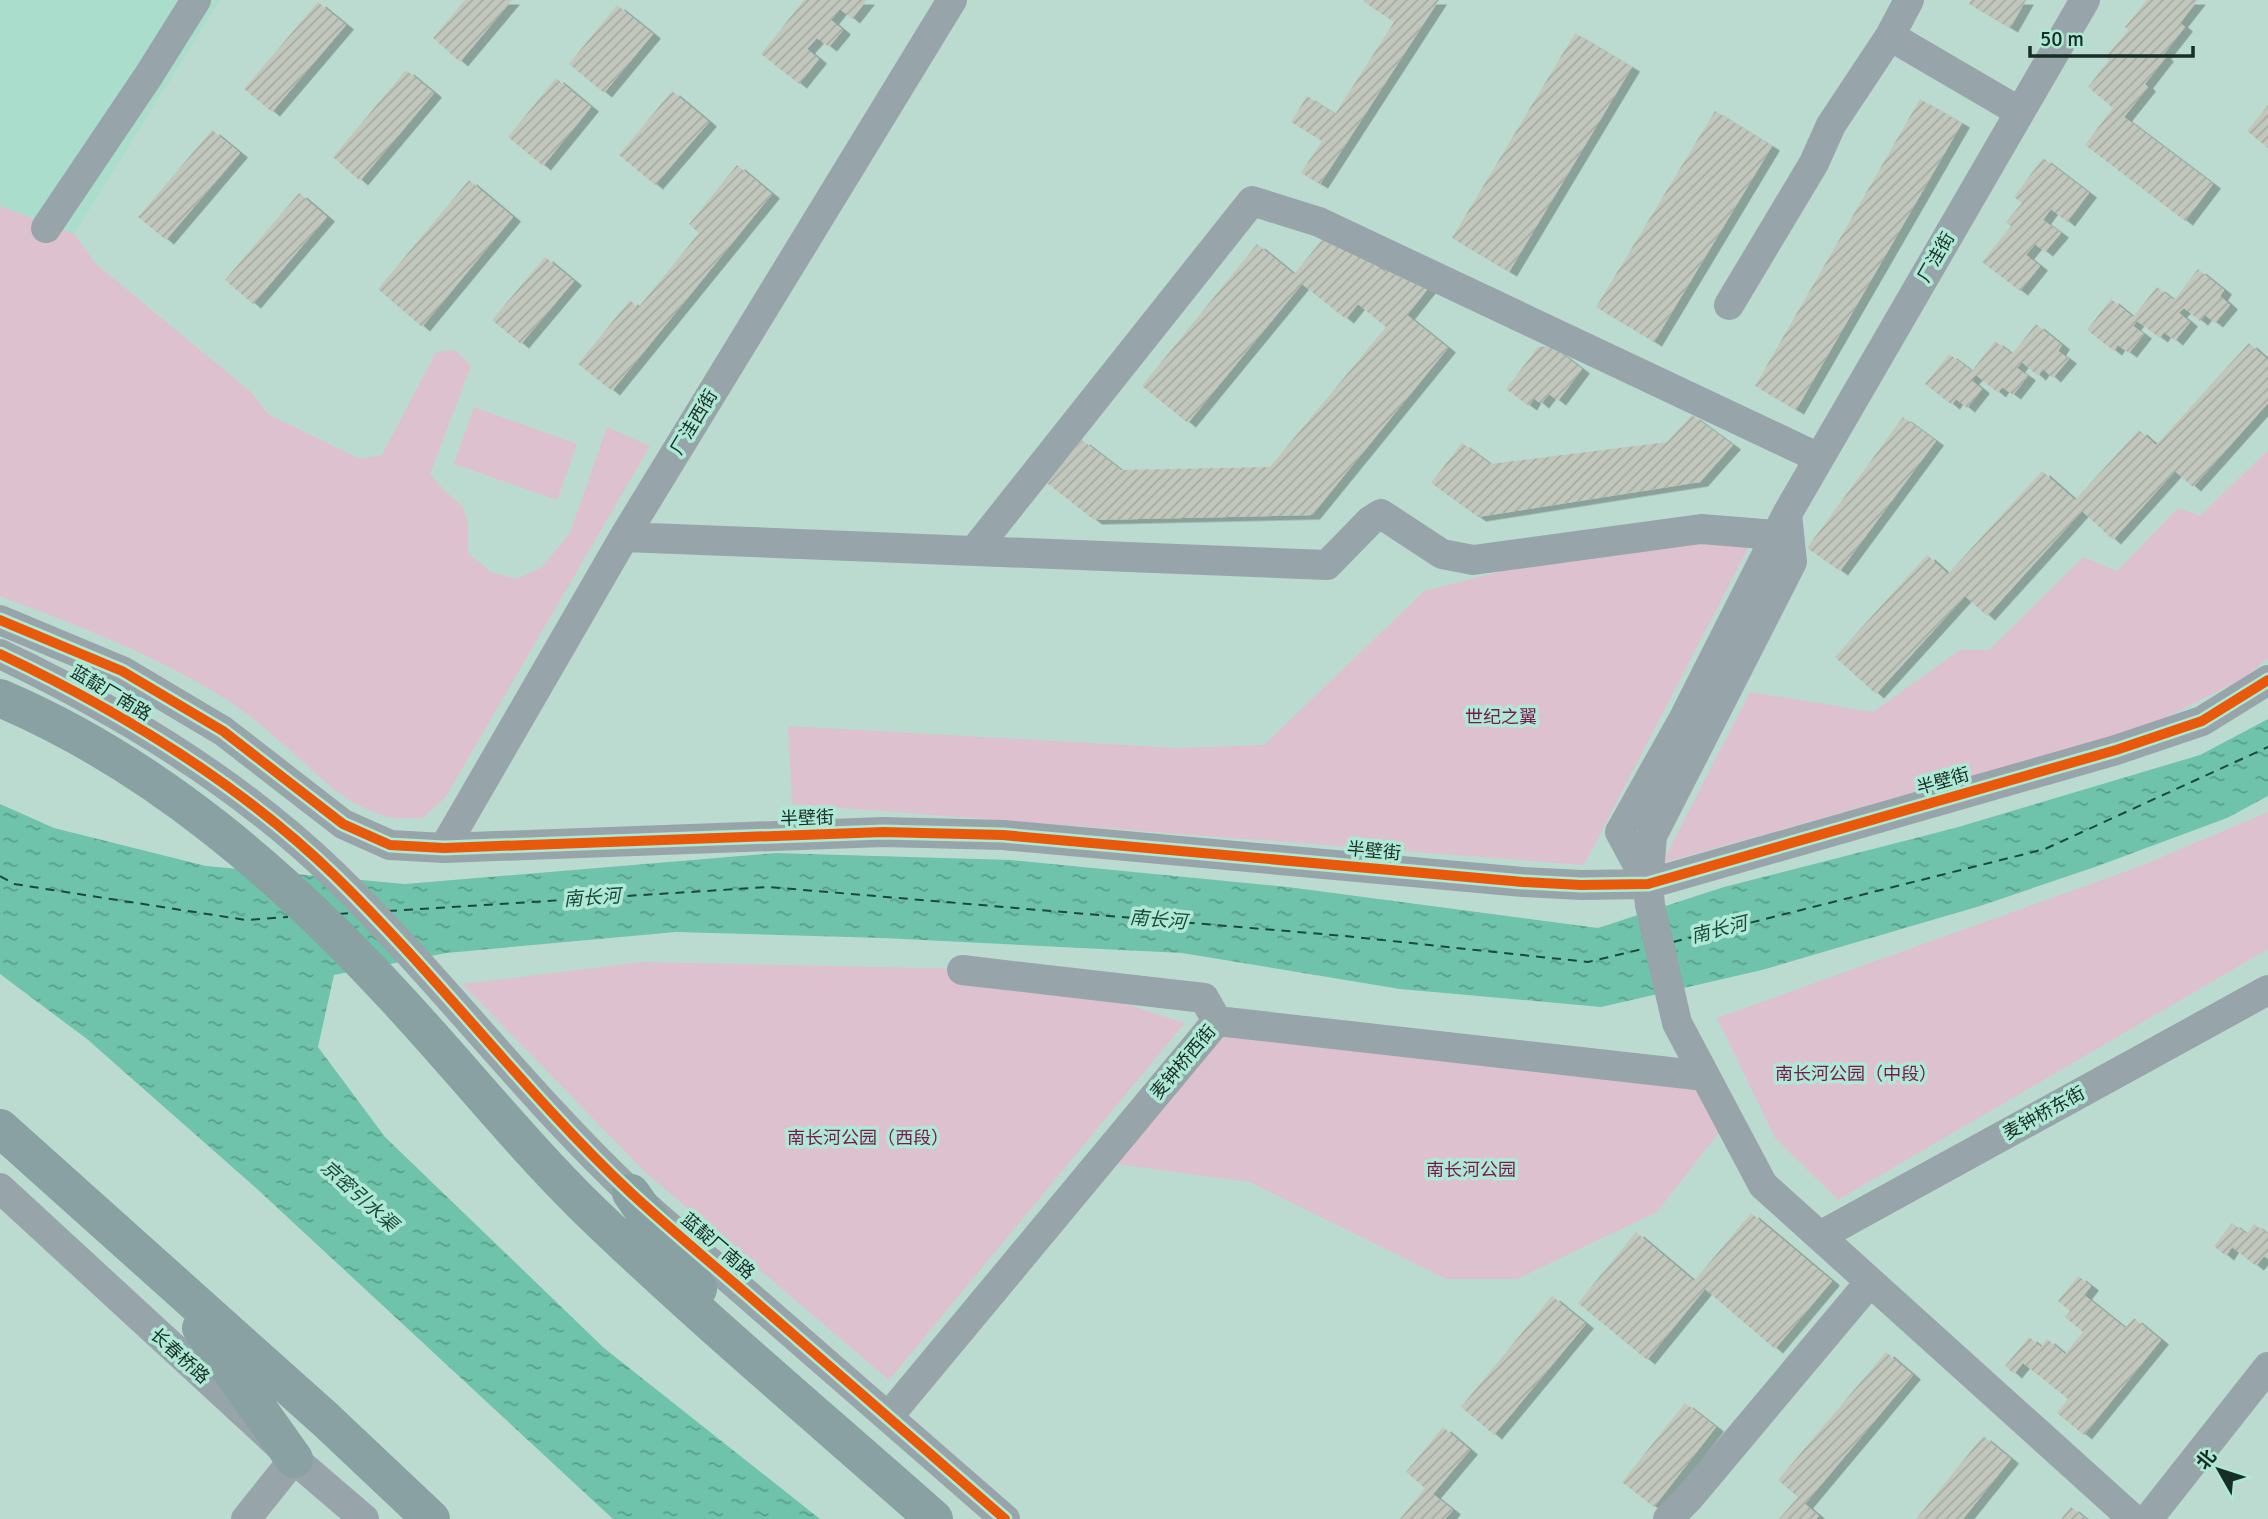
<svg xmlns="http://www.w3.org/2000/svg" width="2268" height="1519" font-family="Signika,'Noto Sans SC',sans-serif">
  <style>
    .built { fill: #adc }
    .green { fill: #dec1cf }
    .water { fill: url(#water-ripples) }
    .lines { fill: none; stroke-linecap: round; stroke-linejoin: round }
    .ferry { stroke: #1b493c; stroke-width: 2; stroke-dasharray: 9 7; stroke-linecap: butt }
    .building { fill: url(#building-hatch); filter: url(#shadow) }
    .minor { stroke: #97a5aa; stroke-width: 30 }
    .highway { stroke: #89a1a2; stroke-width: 38 }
    .cycleway-casing { stroke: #afe8d4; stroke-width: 15 }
    .cycleway { stroke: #e8590c; stroke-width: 10 }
    .labels { text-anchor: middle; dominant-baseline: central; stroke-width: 7; stroke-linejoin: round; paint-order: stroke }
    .street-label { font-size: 18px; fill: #172e27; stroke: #afe8d4 }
    .park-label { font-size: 18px; fill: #79194f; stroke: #afe8d4 }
    .water-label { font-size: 19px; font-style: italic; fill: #1b493c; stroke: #afe8d4 }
  </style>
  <defs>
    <pattern id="water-ripples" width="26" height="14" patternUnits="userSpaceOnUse" patternTransform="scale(1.75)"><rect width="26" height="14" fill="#6ec3aa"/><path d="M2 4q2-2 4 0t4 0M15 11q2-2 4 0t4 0" fill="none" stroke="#599f8a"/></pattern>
    <pattern id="building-hatch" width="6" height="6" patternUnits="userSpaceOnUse" patternTransform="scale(1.75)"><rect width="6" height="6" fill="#c2c7bd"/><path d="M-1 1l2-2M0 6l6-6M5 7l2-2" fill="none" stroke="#a6aba2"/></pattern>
    <filter id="shadow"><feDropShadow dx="8" dy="4.5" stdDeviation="0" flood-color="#0004"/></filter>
  </defs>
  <rect width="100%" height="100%" fill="#bcdbd0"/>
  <path class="built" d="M 0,0 L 220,0 L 74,234 L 0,206 Z"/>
  <path class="green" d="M 0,206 L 74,234 L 96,264 L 251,392 L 268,414 L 360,459 L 382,455 L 436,352 L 455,350 L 471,366 L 430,474 L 444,490 L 463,507 L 468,524 L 468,553 L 491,572 L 517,579 L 542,567 L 570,533 L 607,427 L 650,446 L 445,798 L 422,818 C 412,818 400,819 390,817 C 347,807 321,778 290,750 C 265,728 238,705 209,689 C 143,650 71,623 0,596 Z
    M 474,407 L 577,444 L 557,500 L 454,464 Z
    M 2268,450 L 2268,658 L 2244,678 L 2147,727 L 1662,863 L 1750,692 L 1873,712 L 1960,650 L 1989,650 L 2083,557 L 2117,571 L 2178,508 L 2200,516 Z
    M 1706,519 L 1752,541 L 1584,865 L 792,804 L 788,726 L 1178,748 L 1264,745 L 1424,591 Z
    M 2268,812 L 2268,949 L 1838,1200 L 1775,1138 L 1717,1018 L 2138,867 Z
    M 642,962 L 1020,970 L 1185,1023 L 889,1380 L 646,1173 L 462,984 Z
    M 1225,1032 L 1701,1088 L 1721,1130 L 1657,1212 L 1517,1279 L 1446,1279 L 1250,1182 L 1116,1164 Z"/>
  <path class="water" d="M 2268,719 L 2268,796 L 2227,818 L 2095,867 L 1980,906 L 1762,970 L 1601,1007 L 1400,989 L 1182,953 L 883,938 L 676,932 L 446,953 L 334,975 L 318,1047 L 385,1137 L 604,1348 L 820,1519 L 613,1519 L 256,1188 L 87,1039 L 0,974 L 0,804 L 54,828 L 206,866 L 405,884 L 776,853 L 1011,860 L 1288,887 L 1598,928 L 1724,887 L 1955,828 L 2200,755 Z"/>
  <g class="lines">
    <path class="ferry" d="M 0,876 L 14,884 L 246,920 L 288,917
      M 388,911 L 769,887 L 1345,936 L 1588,962 L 1647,948
      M 339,914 L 351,913
      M 1673,942 L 2045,849 L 2268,747"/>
  </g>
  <path class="building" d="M 465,0 L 512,0 L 460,62 L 433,38 Z
    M 804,0 L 867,0 L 852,19 L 840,9 L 831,20 L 843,30 L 829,47 L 817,38 L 807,49 L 819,59 L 799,84 L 761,54 Z
    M 1365,0 L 1439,0 L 1320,184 L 1301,173 L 1322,141 L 1291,122 L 1307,96 L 1335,114 L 1394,22 L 1364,2 Z
    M 1971,0 L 2026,0 L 2010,28 L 1969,4 Z
    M 2147,0 L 2198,0 L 2180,23 L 2185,27 L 2163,55 L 2166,57 L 2145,84 L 2148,87 L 2124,117 L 2213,184 L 2185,221 L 2085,145 L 2113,108 L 2088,87 L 2109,60 L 2106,57 L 2128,30 L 2125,27 Z
    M 318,2 L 346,25 L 272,112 L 244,89 Z
    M 617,5 L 653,34 L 604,93 L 569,64 Z
    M 1575,33 L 1632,67 L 1509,272 L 1452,238 Z
    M 406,70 L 434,93 L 360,181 L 333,157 Z
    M 556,78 L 591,107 L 543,166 L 508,137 Z
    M 672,91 L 709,122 L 655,185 L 619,155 Z
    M 1920,99 L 1962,123 L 1796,410 L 1755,386 Z
    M 2268,105 L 2268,148 L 2247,131 Z
    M 1715,111 L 1772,146 L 1654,342 L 1596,307 Z
    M 212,130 L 240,153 L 166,240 L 138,217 Z
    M 2043,158 L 2089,193 L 2067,222 L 2051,209 L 2043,220 L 2061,233 L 2045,252 L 2035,244 L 2026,255 L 2040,266 L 2020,291 L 1982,262 L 2011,226 L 2006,222 L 2022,203 L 2014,197 Z
    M 737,165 L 772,194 L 612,391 L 578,364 L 630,300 L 638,308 L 699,233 L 689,224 Z
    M 469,180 L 513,217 L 422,327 L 378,289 Z
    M 299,193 L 327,217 L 253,304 L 225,280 Z
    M 1331,229 L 1385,272 L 1396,259 L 1430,286 L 1407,315 L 1448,348 L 1312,515 L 1094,520 L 1047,483 L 1082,440 L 1121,470 L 1270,467 L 1386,327 L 1358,304 L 1346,319 L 1302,284 L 1188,423 L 1142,386 L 1257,244 L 1294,274 Z
    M 545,257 L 574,281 L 521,344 L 492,320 Z
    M 2198,269 L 2224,290 L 2220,296 L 2230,305 L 2215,323 L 2205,315 L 2200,321 L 2184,308 L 2179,313 L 2190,322 L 2175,341 L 2164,332 L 2160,338 L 2137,321 L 2133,326 L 2144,334 L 2129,353 L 2118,345 L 2114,351 L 2087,330 L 2111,299 L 2133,317 L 2157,287 L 2174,300 Z
    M 2036,324 L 2062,345 L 2058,351 L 2069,359 L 2053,378 L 2043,369 L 2038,376 L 2022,362 L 2017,368 L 2028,376 L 2013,395 L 2002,387 L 1998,393 L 1976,375 L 1971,380 L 1982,389 L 1967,408 L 1956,399 L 1952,405 L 1925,384 L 1949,354 L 1972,371 L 1995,341 L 2012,354 Z
    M 2249,343 L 2268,360 L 2268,403 L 2193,487 L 2175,471 L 2113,540 L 2082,511 L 1987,616 L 1965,596 L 1876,694 L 1835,657 L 1927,555 L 1948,574 L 2042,471 L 2075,500 L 2139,430 L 2156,445 Z
    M 1552,346 L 1582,369 L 1558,401 L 1549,394 L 1541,404 L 1534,398 L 1529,406 L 1506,389 L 1538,347 Z
    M 1692,415 L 1733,445 L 1700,482 L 1478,517 L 1431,483 L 1462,443 L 1490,464 L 1667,442 Z
    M 1903,417 L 1936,441 L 1840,571 L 1807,548 Z
    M 1751,1213 L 1832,1281 L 1775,1349 L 1705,1289 L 1647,1360 L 1578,1303 L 1636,1232 L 1694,1281 Z
    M 2232,1223 L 2247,1234 L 2254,1224 L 2268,1234 L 2268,1259 L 2264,1256 L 2256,1266 L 2232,1247 L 2226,1256 L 2214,1246 Z
    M 2078,1276 L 2091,1286 L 2084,1295 L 2125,1328 L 2134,1318 L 2161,1340 L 2084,1435 L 2057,1413 L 2068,1399 L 2023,1363 L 2014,1374 L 2005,1366 L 2029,1337 L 2041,1347 L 2047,1339 L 2065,1354 L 2083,1332 L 2065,1317 L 2070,1311 L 2058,1301 Z
    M 1552,1296 L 1586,1324 L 1494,1435 L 1461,1407 Z
    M 1886,1352 L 1913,1375 L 1805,1504 L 1819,1516 L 1816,1519 L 1779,1519 L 1798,1497 L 1778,1480 Z
    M 1685,1403 L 1716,1427 L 1654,1507 L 1622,1482 Z
    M 1443,1427 L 1470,1450 L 1433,1494 L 1453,1510 L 1445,1519 L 1400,1519 L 1425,1488 L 1406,1472 Z
    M 1983,1436 L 2011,1459 L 1963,1519 L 1916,1519 Z
    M 2071,1507 L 2086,1519 L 2061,1519 Z"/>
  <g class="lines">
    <path class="minor" d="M 1890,36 L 2020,112
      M 46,228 L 149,75 L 196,0
      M 1729,305 L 1814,163 L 1831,125 L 1890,36 L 1909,0
      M 1787,514 L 1792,562 L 1652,836 L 1648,884 L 1650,905 L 1677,1023 L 1763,1185 L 2133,1519
      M 624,537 L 1327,565 L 1370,521 L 1381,514 L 1442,554 L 1473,560 L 1701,529 L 1776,535
      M 974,551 L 1252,201 L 1319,222 L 1819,458
      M 0,620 L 122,671 L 223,731 L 343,824 L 390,845 L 444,848 L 883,832 L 1003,835 L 1523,882 L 1581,885 L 1648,884 L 2116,750 L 2202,721 L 2268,680
      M 0,654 C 120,711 238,782 334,875 C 438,976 525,1093 631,1193 C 672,1231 715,1266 757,1303 C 840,1375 922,1447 1005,1519
      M 444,848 L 624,537 L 952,0
      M 1648,884 L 1620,832 L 1684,718 L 1787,514 L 2085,0
      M 962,970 L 1204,998 L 1217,1021
      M 0,1188 L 294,1459 L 364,1519
      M 1820,1236 L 2268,990
      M 888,1417 L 1217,1021 L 1705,1076
      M 246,1519 L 294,1459
      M 1668,1519 L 1688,1499 L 1870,1282
      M 2148,1519 L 2268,1367"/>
    <path class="highway" d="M 0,698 C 155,764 285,877 397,999 C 463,1070 523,1146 592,1213 C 702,1319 820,1418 934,1519
      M 0,1128 L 325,1419 L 431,1519
      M 631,1193 L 698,1289
      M 201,1328 L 294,1459"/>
    <defs>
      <path id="cycleway" d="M 0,620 L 122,671 L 223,731 L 343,824 L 390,845 L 444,848 L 883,832 L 1003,835 L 1523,882 L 1581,885 L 1648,884 L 2116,750 L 2202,721 L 2268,680
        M 0,654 C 120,711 238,782 334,875 C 438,976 525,1093 631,1193 C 672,1231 715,1266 757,1303 C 840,1375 922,1447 1005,1519"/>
    </defs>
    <use href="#cycleway" class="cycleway-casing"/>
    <use href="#cycleway" class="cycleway"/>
  </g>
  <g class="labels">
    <g class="street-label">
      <text transform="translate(1936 257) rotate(-60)">厂洼街</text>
      <text transform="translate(694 422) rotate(-59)">厂洼西街</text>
      <text transform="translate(111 693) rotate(31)">蓝靛厂南路</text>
      <text transform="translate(1943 781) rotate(-16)">半壁街</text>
      <text transform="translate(807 818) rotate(-2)">半壁街</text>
      <text transform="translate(1374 851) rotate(5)">半壁街</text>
      <text transform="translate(1183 1062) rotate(-50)">麦钟桥西街</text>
      <text transform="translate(2044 1113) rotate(-29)">麦钟桥东街</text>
      <text transform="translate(718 1246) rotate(41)">蓝靛厂南路</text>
      <text transform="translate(180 1356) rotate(42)">长春桥路</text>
    </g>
    <g class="park-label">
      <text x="1501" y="717">世纪之翼</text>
      <text x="1856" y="1074">南长河公园（中段）</text>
      <text x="868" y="1138">南长河公园（西段）</text>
      <text x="1471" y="1170">南长河公园</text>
    </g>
    <g class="water-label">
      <text transform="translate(592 898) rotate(-4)">南长河</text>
      <text transform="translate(1158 920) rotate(5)">南长河</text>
      <text transform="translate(1719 930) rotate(-14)">南长河</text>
      <text transform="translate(359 1196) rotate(42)">京密引水渠</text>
    </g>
  </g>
  <g transform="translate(2219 1470) rotate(309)" stroke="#afe8d4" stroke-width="5" paint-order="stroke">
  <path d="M0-5L12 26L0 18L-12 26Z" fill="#172e27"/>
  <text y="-10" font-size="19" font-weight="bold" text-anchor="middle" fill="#172e27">北</text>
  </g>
  <path d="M2030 46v10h163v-10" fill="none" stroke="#172e27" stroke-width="3.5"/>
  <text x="2040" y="46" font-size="21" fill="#172e27" stroke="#afe8d4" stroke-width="5" paint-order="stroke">50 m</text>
</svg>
